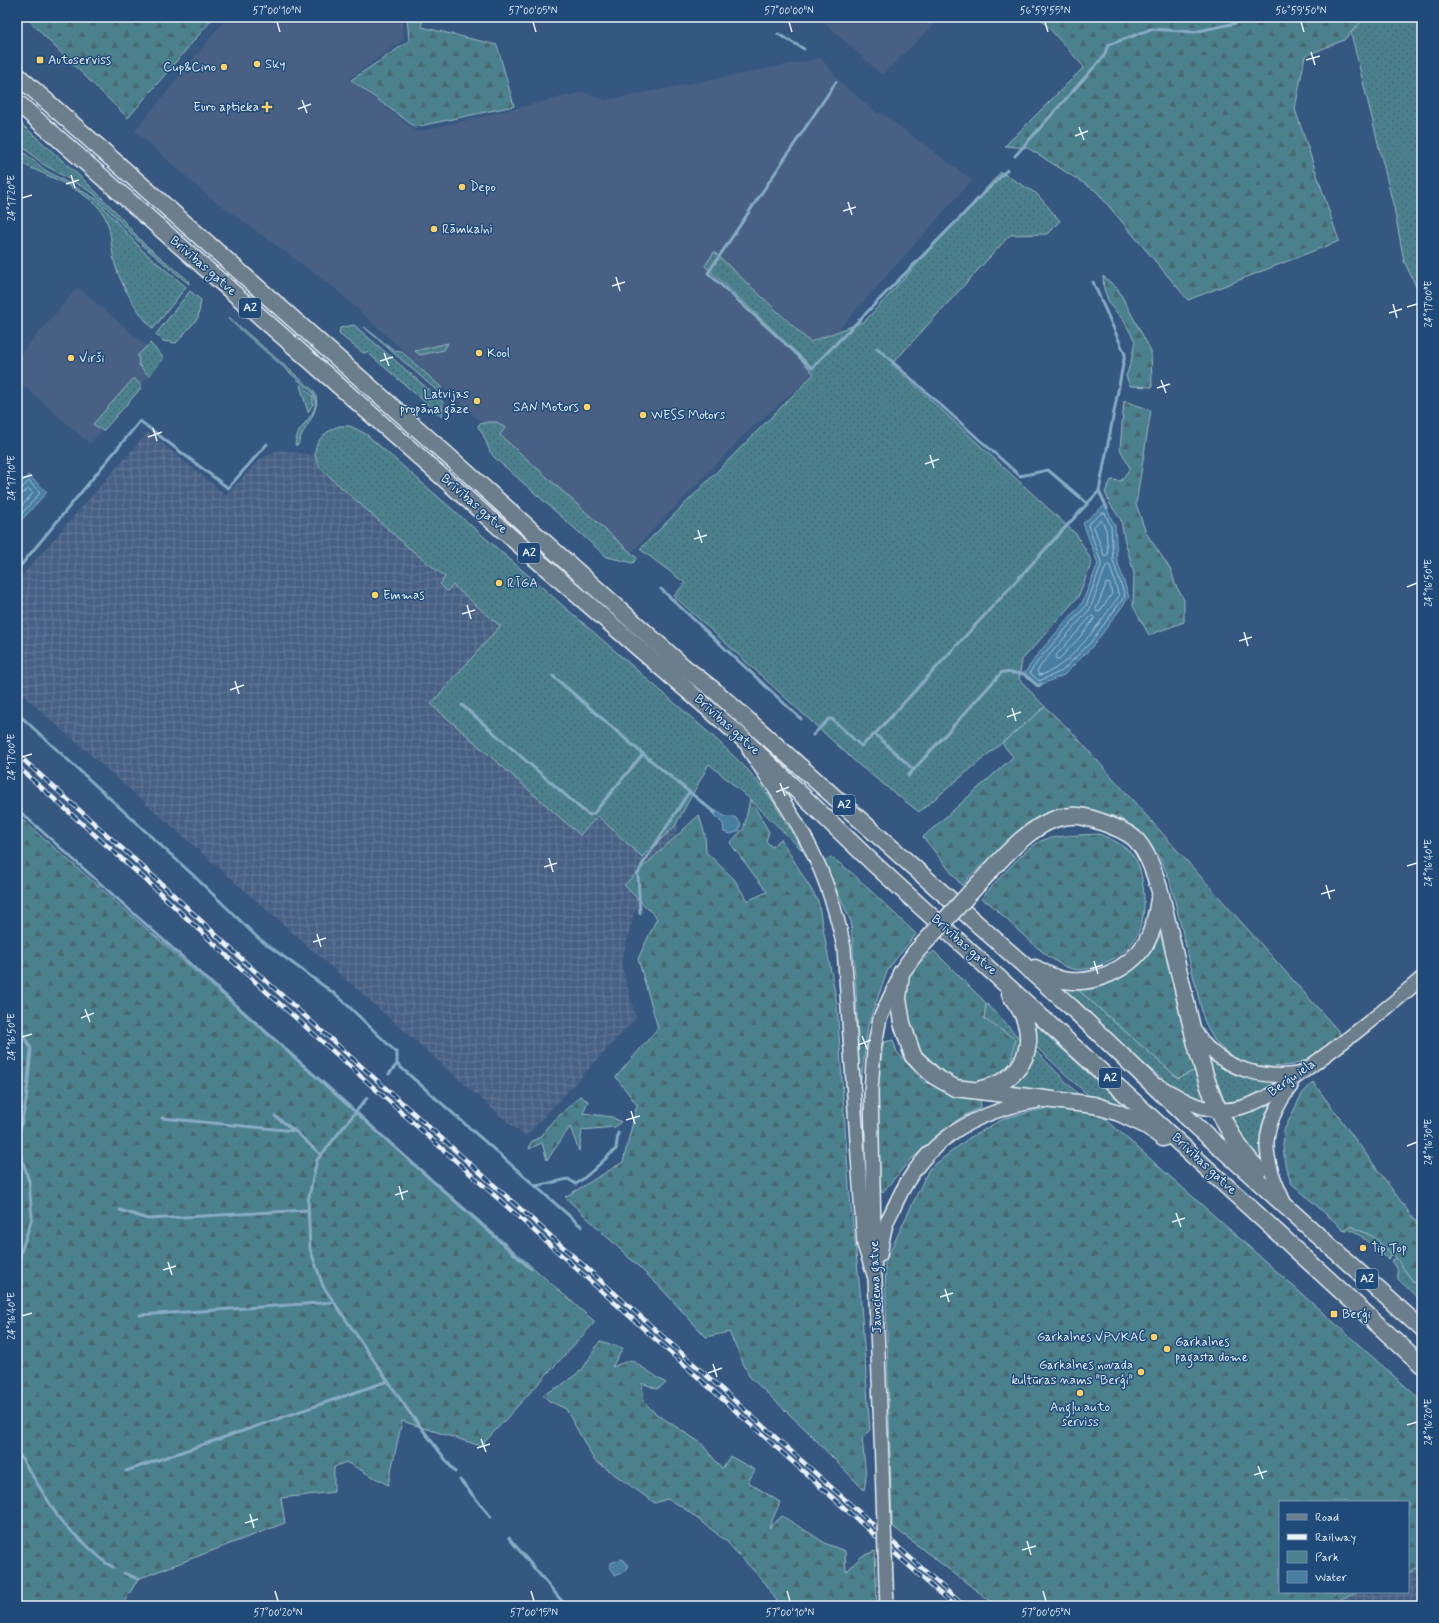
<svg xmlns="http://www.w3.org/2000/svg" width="1439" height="1623" font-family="Mynerve,sans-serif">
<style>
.built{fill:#466084}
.industrial{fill:url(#industrial-grid)}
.green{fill:url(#green-dots);stroke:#9ab8c2}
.forest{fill:url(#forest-firs);stroke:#9ab8c2}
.water{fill:#477ea2;stroke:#87acc4}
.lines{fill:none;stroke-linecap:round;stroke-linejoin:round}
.shore{stroke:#a8c3d6;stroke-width:1}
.stream{stroke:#87acc4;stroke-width:3}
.major-casing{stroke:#e8f1f8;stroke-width:16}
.highway-casing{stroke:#e8f1f8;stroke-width:19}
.major{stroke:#6c7d8b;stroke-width:13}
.highway{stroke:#6c7d8b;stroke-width:16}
.rail-casing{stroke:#e8f1f8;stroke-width:4.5}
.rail{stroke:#1f4a7a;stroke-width:3;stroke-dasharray:9;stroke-linecap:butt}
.major-bridge-casing{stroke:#e8f1f8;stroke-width:16;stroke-linecap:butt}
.highway-bridge-casing{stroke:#e8f1f8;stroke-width:19;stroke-linecap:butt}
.major-bridge{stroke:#6c7d8b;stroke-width:13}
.highway-bridge{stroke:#6c7d8b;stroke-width:16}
.ticks{fill:none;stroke:#e8f1f8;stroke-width:1.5}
.poi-dot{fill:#ffd166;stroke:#1f4a7a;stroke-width:1.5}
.labels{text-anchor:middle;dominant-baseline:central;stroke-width:3;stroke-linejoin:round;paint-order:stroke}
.shield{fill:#1f4a7a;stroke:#acbfd2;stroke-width:1}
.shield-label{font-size:12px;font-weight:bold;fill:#e8f1f8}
.poi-label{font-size:13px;fill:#e8f1f8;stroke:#1f4a7a;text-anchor:start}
.street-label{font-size:13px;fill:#e8f1f8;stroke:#1f4a7a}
.neatline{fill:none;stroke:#e8f1f8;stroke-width:1.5}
.ticks-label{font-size:10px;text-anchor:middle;fill:#e8f1f8}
</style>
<defs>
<pattern id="industrial-grid" width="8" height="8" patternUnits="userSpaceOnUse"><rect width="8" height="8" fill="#466084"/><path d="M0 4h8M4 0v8" fill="none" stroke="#617796"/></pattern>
<pattern id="green-dots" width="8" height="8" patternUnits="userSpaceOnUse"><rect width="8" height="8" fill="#4b808d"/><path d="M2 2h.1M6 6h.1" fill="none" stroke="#49676f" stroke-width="1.8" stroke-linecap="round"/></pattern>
<pattern id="forest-firs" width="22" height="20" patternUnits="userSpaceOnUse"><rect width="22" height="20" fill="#4b808d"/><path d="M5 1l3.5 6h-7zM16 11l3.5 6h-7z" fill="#49676f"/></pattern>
</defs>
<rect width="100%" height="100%" fill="#365780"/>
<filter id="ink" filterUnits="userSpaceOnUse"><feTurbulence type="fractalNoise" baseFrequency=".025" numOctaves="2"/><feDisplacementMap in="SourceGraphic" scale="8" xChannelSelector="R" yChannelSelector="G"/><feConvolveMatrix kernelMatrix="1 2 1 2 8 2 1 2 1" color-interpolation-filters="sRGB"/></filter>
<g filter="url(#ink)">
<g class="built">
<polygon points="227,17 402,17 404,39 349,79 417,132 582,92 606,100 821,58 842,84 878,114 880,112 972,180 834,335 816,372 745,434 628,556 333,287 208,196 135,131"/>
<polygon points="818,17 942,17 882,75"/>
<polygon points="78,287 163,360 90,444 17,380 17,358"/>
</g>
<g class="industrial">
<polygon points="148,432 226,495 260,459 278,450 315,455 320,468 409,548 500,626 431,704 581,835 598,816 600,820 629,788 679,826 635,911 621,963 636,1018 526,1136 512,1126 17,690 17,581"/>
<polygon points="1422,1567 1422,1606 1333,1606 1335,1601 1359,1592 1408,1592 1408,1572"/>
</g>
<g class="green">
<polygon points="1365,17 1418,17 1422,20 1422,299 1404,261 1394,208 1351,33"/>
<polygon points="17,120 83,179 114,210 143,243 188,280 189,284 142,245 93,193 43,164 17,142"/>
<path d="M17 147 45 170 96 199 143 251 186 287 153 329C138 313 119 283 114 260 110 242 112 223 99 208 81 187 41 174 17 161Z"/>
<polygon points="1001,172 1037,194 1060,221 1047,234 1010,235 892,364 1077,535 1092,562 1078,597 1022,660 1019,679 1045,707 919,812 859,765 674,596 685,583 640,549 814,374 774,331 705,266 714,252 810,342 865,321"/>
<polygon points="190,291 201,300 198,318 176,343 163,341 156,334"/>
<path d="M227 318H230L314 391C324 411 302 426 298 445H295C296 442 296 439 297 436 303 421 322 411 313 393Z"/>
<polygon points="354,325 443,402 442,417 367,352 363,353 339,334 340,328"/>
<polygon points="364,327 394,350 401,351 441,387 443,396"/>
<polygon points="150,343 164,358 149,376 139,365 138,355"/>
<polygon points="448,343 444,350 420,355 415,351"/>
<polygon points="134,378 142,387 103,431 93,424"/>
<polygon points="300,385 313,396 313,404 308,412"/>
<path d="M488 422H497L505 428 500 435 637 558 633 563 607 557 494 457C486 448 486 436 478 427L479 424Z"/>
<path d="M339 426H350L366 434 716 739 749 771 771 798 803 851 750 799 709 764 675 826 642 857 598 816 580 835 431 704 500 626 453 585 447 591 440 584 445 577 409 548 320 468C318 464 316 459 315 455 314 440 327 431 339 426Z"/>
<polygon points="1062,988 1076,988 1178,1078 1198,1069 1210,1103 1198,1101 1174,1088 1135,1057"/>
<polygon points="986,1003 1021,1040 1021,1046 1010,1070 984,1019"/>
<polygon points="1037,1026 1122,1104 1117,1108 1091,1098 1033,1044"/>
<polygon points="1033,1048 1083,1099 1000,1089"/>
<path d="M1203 1051C1225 1072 1244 1079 1274 1081V1087L1257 1098 1222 1106Z"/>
<polygon points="1268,1101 1272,1105 1264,1162 1258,1164 1225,1115"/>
<polygon points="1351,1226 1374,1237 1392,1255 1388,1259 1355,1231 1344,1230"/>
<polygon points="1396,1258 1422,1294 1422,1302 1398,1279 1397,1268 1391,1261"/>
</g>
<g class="forest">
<polygon points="26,17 214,17 128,118 49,41"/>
<polygon points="407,17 422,17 422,27 497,45 514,106 415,127 351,80 409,41"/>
<polygon points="1039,17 1365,17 1344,40 1305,56 1295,109 1339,241 1188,300 1096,191 1028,148 1005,146 1084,67"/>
<polygon points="1103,276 1118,289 1151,351 1152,387 1130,386 1126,376 1131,362 1135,341 1124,321 1110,305 1104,289"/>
<polygon points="1124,401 1151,410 1136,504 1146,533 1163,558 1171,570 1175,584 1184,600 1184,622 1149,635 1133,606 1134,573 1124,538 1121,520 1110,504 1105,492 1111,480 1121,481 1130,468 1120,449"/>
<polygon points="1045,707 1071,731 1341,1034 1310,1058 1293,1065 1272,1067 1250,1064 1230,1056 1214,1040 1204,1020 1170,881 1160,858 1147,840 1119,817 1097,813 1046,815 1026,825 1008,840 991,858 972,874 962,886 923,837 1013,757 1002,743"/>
<polygon points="750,799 769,832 766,841 772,847 781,839 818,901 837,1004 849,1187 860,1290 870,1430 862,1438 866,1477 864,1490 806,1430 749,1376 729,1332 706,1337 658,1285 565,1197 623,1162 637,1105 616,1077 658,1028 638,959 657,918 624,885 699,815 705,835 706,852 735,880 747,901 767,892 730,843 744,828"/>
<polygon points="17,815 595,1322 481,1446 402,1421 388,1485 346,1462 334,1467 334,1492 281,1498 285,1523 138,1579 122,1606 17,1606"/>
<path d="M1099 834C1114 840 1127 846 1136 860 1140 867 1142 878 1143 886 1148 924 1137 952 1099 965 1090 969 1079 972 1069 968 1047 961 1008 920 989 903L981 899C997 882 1020 852 1041 841 1054 835 1084 835 1099 834Z"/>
<polygon points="831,857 852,873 916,934 888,969 868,1025 860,1089 856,988 851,922 824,861"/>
<polygon points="1156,936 1163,936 1198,1069 1178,1078 1076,988"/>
<polygon points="934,951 986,1003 984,1019 1015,1039 1010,1070 993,1078 970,1083 945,1075 920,1053 908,1030 905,1007 905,985 910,970"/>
<polygon points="893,1040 897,1052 924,1082 980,1099 981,1107 960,1118 911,1159 882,1193 878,1184 877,1084 884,1042"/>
<polygon points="1313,1082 1422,1230 1422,1294 1396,1258 1374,1237 1351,1226 1344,1230 1291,1183 1285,1165 1283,1146 1284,1130 1302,1094"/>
<polygon points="580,1096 588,1101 583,1113 612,1117 621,1122 615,1127 582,1130 579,1151 570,1127 547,1160 542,1143 529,1149 531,1142 543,1135 546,1128"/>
<polygon points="1051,1107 1101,1115 1422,1401 1422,1567 1408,1572 1408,1502 1280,1502 1280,1592 1359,1592 1335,1601 1333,1606 997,1606 892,1526 885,1262 929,1169 969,1138 1005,1118"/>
<polygon points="600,1341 623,1348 612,1367 631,1360 666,1383 657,1389 642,1383 644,1402 655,1413 701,1443 722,1469 730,1456 755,1470 748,1482 780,1502 769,1528 782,1516 827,1544 845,1551 846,1572 862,1556 875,1551 877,1606 780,1606 766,1584 726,1541 681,1506 667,1499 655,1503 594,1460 566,1409 549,1401 543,1395 560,1386 582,1370"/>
</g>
<g class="water">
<polygon points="28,475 47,492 17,525 17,487"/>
<polygon points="1105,505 1115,526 1117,560 1129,597 1093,646 1064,675 1038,686 1024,674 1038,654 1082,603 1098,564 1083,523"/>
<polygon points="713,809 726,817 735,817 741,824 739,831 731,834 724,832 723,824 711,812"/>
<polygon points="621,1559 624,1560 628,1566 626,1570 616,1576 610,1567 611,1563"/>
</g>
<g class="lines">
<g class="shore">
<polyline points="17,490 21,489 29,481 40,493 17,519"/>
<polyline points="17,495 23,493 29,489 33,493 17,512"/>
<polygon points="1102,513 1105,513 1111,527 1113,561 1125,596 1090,643 1062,671 1039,681 1031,674 1030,672 1041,657 1086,606 1101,566 1101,562 1088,525"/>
<polygon points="1101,520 1106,529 1108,554 1106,556 1104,555 1094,527"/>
<path d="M1108 565 1110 566 1119 596C1102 619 1068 671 1039 675L1037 671 1045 660 1090 609 1106 566Z"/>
<polygon points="1107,583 1110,584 1112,594 1099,612 1097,612 1096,610"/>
<polygon points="1092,616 1094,617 1094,619 1081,636 1059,659 1056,659 1056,656"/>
</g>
<g class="stream">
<polyline points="778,34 804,49"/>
<polyline points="836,82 708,273 812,368 1007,170"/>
<polyline points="1015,156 1104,56 1108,45 1152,29 1194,32 1236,23 1251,17"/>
<polyline points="1093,282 1125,354 1099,491 1107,508"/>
<polyline points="877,348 1020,476 1048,470 1088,504"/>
<polyline points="17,570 140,421 228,488 267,444"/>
<polyline points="661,589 801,719"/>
<polyline points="553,676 643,754 715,813"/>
<polyline points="462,705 586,813 590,815 594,813 643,754"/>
<polyline points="17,713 193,875 258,938 339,997 397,1053 397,1064"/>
<polyline points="875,734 914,770"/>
<polyline points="813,735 829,719 832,719 861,746 875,734 1099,491"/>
<polyline points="908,776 1002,672 1024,674 1038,686 1041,684"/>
<polyline points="17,809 531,1269"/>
<polyline points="640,913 638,874 642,865 689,792"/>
<polyline points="17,1024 31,1049 26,1102 17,1143 29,1181 32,1218 17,1265"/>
<polyline points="389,1074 397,1064 582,1227"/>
<polyline points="367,1098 317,1160 308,1201 310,1249 323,1286 407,1409 455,1472"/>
<polyline points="275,1116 295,1131 321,1155"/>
<polyline points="162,1118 295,1131"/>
<path d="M536 1186 568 1179 576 1184C591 1174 602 1161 616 1149L618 1133"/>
<polyline points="120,1210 148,1219 308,1210"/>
<polyline points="140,1315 334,1302"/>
<polyline points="17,1451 62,1523 106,1563 113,1567"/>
<polyline points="126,1471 388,1381"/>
<polyline points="460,1480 491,1517"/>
<polyline points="509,1538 566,1606"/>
<polyline points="124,1573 138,1579"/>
</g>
<g class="major-casing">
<g id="major">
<path d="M749 750C770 782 793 813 810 847 826 879 837 913 844 948L864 1245 875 1278"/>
<path d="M1194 1030C1198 1035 1202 1042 1207 1047 1231 1071 1266 1079 1298 1074"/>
<path d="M1159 1086C1178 1096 1196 1109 1218 1110 1257 1112 1290 1081 1320 1059 1355 1034 1389 1007 1422 978"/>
<path d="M1285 1204C1262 1156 1258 1130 1291 1086"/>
<path d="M880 1255C882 1245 883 1235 886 1225 888 1218 893 1210 896 1203 924 1141 972 1112 1038 1101"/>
<polyline points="879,1378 875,1278 871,1091 874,1049 880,1018 897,982"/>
<polyline points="886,1582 887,1606"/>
</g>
</g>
<g class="highway-casing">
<g id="highway">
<polyline points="17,75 446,454 684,667 715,691 1071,1007 1193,1123 1422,1329"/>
<polyline points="17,102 483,513 739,735 873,863 1422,1365"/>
<path d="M980 882C1001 860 1026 829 1055 819 1061 817 1073 815 1079 816 1093 818 1128 830 1137 841 1149 855 1155 875 1160 891 1168 924 1175 957 1183 989 1197 1052 1212 1123 1259 1170"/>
<polyline points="916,952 901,973 898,999 902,1023 913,1056 934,1076 955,1088 1094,1105 1119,1113 1147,1126 1163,1138"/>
<path d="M1035 968C1044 973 1053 978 1063 980 1093 986 1130 969 1146 943 1154 929 1157 914 1159 899"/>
<path d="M981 1089C1018 1082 1038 1051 1023 1015 1020 1008 1014 1001 1010 994"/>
</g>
</g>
<use href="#major" class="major"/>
<use href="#highway" class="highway"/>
<g class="rail-casing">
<g id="rail">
<polyline points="17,754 165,887 247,964 964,1606"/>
<polyline points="17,766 148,882 241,969 954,1606"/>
</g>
</g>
<use href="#rail" class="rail"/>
<g class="major-bridge-casing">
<polyline id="major-bridge" points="879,1378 886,1582"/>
</g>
<g class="highway-bridge-casing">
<polyline id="highway-bridge" points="916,952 980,882"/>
</g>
<use href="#major-bridge" class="major-bridge"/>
<use href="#highway-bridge" class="highway-bridge"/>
</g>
</g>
<path class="ticks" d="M277 22 280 32M533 22 536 32M789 22 792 32M1045 22 1048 32M1301 22 1304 32M1311 52 1315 65M1306 60 1320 56M302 100 307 113M298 109 311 104M1079 127 1084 140M1075 136 1088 131M71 175 75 188M66 184 79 180M22 198 32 195M848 202 852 215M843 211 856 207M616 277 620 291M612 286 625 282M1393 304 1397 318M1407 307 1417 304M1389 313 1402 309M384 353 389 366M380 361 393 357M1161 380 1166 393M1157 388 1170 384M153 428 157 441M148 437 162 432M930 455 934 468M925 464 939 459M22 478 32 475M698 530 702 543M694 539 707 535M1407 587 1417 583M467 605 471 619M462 614 475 610M1244 632 1248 646M1239 641 1252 637M235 681 239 694M230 690 244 685M1012 708 1016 721M1007 717 1021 712M22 757 32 754M780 783 785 796M776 792 789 787M549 858 553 872M1407 866 1417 863M544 867 557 863M1326 885 1330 899M1321 894 1335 890M317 934 321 947M313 942 326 938M1094 961 1098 974M1090 969 1103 965M85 1009 90 1022M81 1018 94 1013M862 1036 867 1049M22 1037 32 1034M858 1045 871 1040M631 1111 635 1124M626 1120 640 1116M1407 1146 1417 1142M399 1186 403 1200M395 1195 408 1191M1176 1213 1181 1227M1172 1222 1185 1218M168 1262 172 1275M163 1270 176 1266M945 1289 949 1302M940 1297 953 1293M22 1316 32 1313M713 1364 717 1377M708 1373 722 1368M1407 1425 1417 1422M481 1439 486 1452M477 1448 490 1444M1258 1466 1263 1479M1254 1475 1267 1471M250 1514 254 1528M245 1523 258 1519M1027 1541 1031 1555M1022 1550 1036 1546M275 1591 278 1601M531 1591 534 1601M787 1591 790 1601M1043 1591 1046 1601"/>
<g class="poi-dot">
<rect x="36" y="56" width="8" height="8" rx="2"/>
<circle cx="257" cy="64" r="4"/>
<circle cx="224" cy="67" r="4"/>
<path d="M265 101h4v4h4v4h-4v4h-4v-4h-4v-4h4z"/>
<circle cx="462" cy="187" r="4"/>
<circle cx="434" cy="229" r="4"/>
<circle cx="479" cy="353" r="4"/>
<circle cx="71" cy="358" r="4"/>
<circle cx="477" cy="401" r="4"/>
<circle cx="587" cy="407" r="4"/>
<circle cx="643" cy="415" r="4"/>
<circle cx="499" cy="583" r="4"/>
<circle cx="375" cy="595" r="4"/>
<circle cx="1363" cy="1248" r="4"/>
<rect x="1330" y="1310" width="8" height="8" rx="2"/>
<circle cx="1154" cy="1337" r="4"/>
<circle cx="1167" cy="1349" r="4"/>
<circle cx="1141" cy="1372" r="4"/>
<circle cx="1080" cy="1393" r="4"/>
</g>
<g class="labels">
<g class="shield">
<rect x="239" y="298" width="22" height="20" rx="3"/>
<rect x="518" y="543" width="22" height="20" rx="3"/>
<rect x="833" y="795" width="22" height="20" rx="3"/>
<rect x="1099" y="1068" width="22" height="20" rx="3"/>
<rect x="1356" y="1269" width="22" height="20" rx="3"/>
</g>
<g class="shield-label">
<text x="250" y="308">A2</text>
<text x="529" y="553">A2</text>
<text x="844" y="805">A2</text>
<text x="1110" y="1078">A2</text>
<text x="1367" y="1279">A2</text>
</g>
<g class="poi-label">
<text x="48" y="60">Autoserviss</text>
<text x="265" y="64">Sky</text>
<text x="216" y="67" text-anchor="end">Cup&amp;Cino</text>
<text x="259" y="107" text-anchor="end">Euro aptieka</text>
<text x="470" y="187">Depo</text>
<text x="442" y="229">Rāmkalni</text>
<text x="487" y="353">Kool</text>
<text x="79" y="358">Virši</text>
<text x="469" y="394" text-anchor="end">Latvijas<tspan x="469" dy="15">propāna gāze</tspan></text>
<text x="579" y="407" text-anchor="end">SAN Motors</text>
<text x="651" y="415">WESS Motors</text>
<text x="507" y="583">RĪGA</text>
<text x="383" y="595">Emmas</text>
<text x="1371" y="1248">Tip Top</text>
<text x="1342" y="1314">Berģi</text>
<text x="1146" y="1337" text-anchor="end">Garkalnes VPVKAC</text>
<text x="1175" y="1342">Garkalnes<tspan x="1175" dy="15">pagasta dome</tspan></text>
<text x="1133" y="1365" text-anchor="end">Garkalnes novada<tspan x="1133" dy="15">kultūras nams "Berģi"</tspan></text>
<text x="1080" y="1407" text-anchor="middle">Angļu auto<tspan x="1080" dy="15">serviss</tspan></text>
</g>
<g class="street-label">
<text transform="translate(203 266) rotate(41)">Brīvības gatve</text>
<text transform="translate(474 504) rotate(41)">Brīvības gatve</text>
<text transform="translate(727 725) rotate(42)">Brīvības gatve</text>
<text transform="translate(964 945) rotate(42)">Brīvības gatve</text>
<text transform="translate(1292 1078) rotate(-35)">Berģu iela</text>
<text transform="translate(1204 1164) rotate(43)">Brīvības gatve</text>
<text transform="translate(876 1287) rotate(-92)">Jaunciema gatve</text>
</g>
</g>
<rect width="1439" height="1623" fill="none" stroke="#1f4a7a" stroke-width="44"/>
<rect x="1279" y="1501" width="130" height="92" fill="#1f4a7a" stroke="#6f8dac"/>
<rect x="1287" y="1514" width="20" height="6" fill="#6c7d8b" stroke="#6f8dac"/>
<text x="1315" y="1521" font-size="12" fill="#e8f1f8">Road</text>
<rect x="1287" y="1534" width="20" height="6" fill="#e8f1f8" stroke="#6f8dac"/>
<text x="1315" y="1541" font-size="12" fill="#e8f1f8">Railway</text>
<rect x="1287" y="1551" width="20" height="12" fill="#4b808d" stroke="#6f8dac"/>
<text x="1315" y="1561" font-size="12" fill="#e8f1f8">Park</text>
<rect x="1287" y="1571" width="20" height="12" fill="#477ea2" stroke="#6f8dac"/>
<text x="1315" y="1581" font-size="12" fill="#e8f1f8">Water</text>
<rect x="22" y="22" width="1395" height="1579" class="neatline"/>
<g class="ticks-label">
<text x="277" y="14">57°00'10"N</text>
<text x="533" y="14">57°00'05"N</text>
<text x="789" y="14">57°00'00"N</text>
<text x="1045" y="14">56°59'55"N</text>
<text x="1301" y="14">56°59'50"N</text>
<text transform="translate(11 198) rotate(-90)" y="4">24°17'20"E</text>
<text transform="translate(1428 304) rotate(-90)" y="4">24°17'00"E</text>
<text transform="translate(11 478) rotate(-90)" y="4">24°17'10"E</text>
<text transform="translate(1428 583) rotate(-90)" y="4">24°16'50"E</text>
<text transform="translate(11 757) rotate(-90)" y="4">24°17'00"E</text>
<text transform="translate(1428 863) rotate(-90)" y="4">24°16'40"E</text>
<text transform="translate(11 1037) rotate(-90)" y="4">24°16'50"E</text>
<text transform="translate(1428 1142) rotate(-90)" y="4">24°16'30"E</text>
<text transform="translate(11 1316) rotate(-90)" y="4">24°16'40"E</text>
<text transform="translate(1428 1422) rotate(-90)" y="4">24°16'20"E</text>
<text x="278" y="1616">57°00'20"N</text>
<text x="534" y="1616">57°00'15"N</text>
<text x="790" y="1616">57°00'10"N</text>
<text x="1046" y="1616">57°00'05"N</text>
</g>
</svg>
